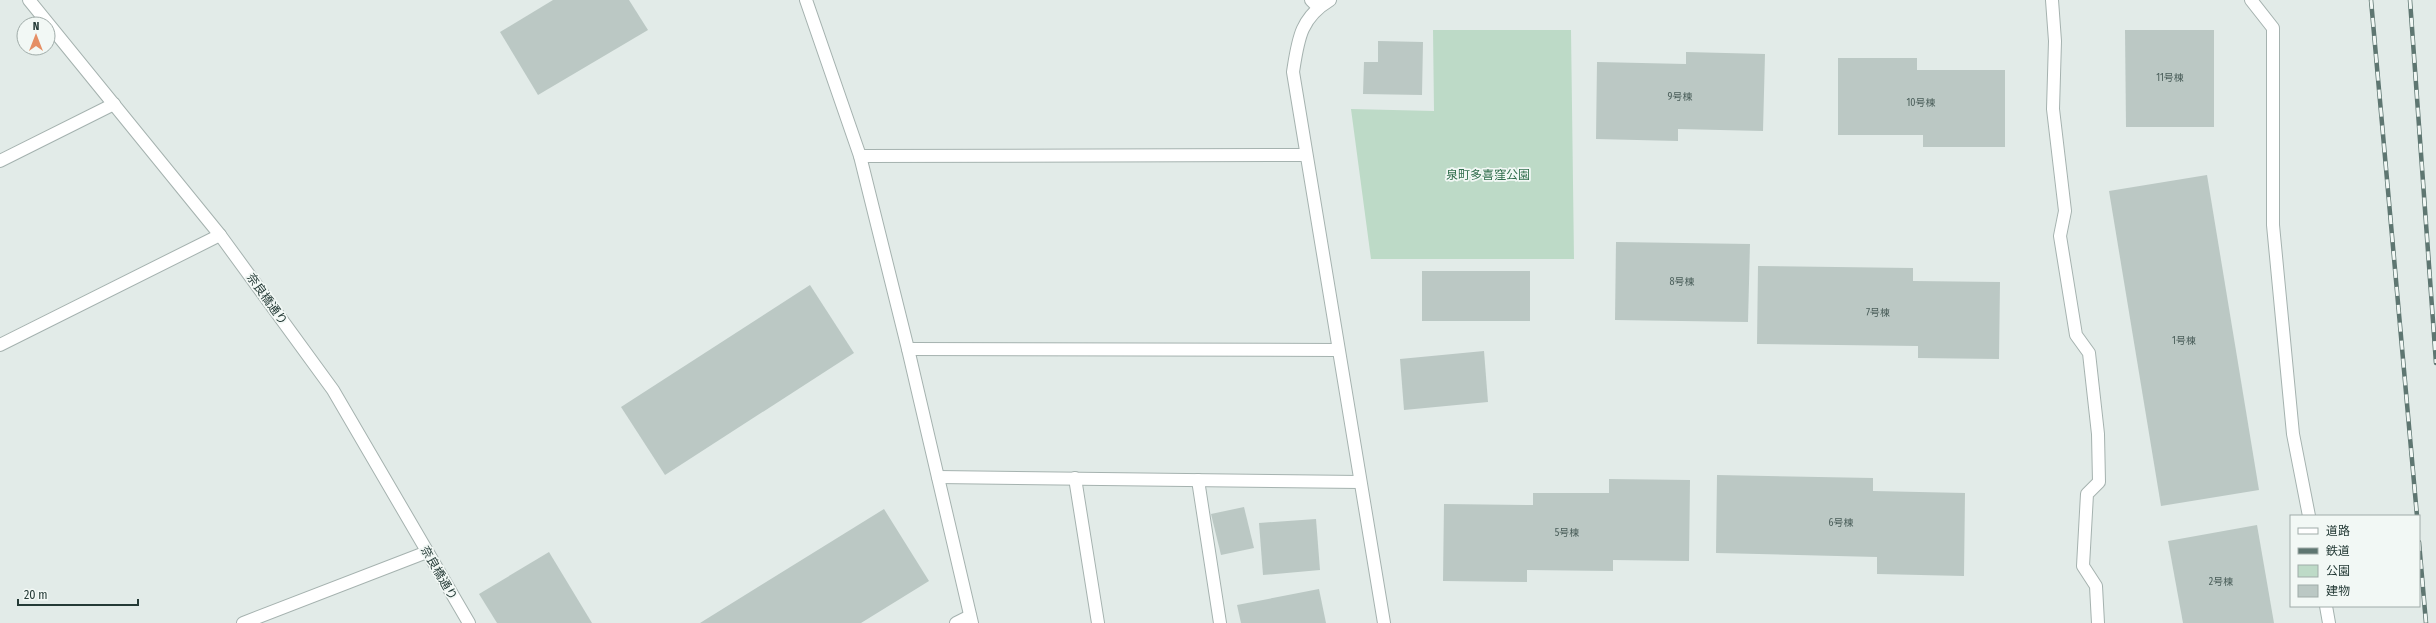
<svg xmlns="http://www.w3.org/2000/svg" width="2436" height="623" font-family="'Fira Sans Condensed','Noto Sans JP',sans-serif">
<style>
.green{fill:#bddac7}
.building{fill:#bbc8c4}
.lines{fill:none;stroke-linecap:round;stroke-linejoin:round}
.service-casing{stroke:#a5b2af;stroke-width:14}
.minor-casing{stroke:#a5b2af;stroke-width:14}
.tertiary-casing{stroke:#a5b2af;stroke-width:14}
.service{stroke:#fff;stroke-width:12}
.minor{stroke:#fff;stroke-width:12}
.tertiary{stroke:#fff;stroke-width:12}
.rail-casing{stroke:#5e7671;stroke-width:4.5}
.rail{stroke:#f2f8f5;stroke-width:3;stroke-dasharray:9;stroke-linecap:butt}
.labels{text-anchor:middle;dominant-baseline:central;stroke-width:3.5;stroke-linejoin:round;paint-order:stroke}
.number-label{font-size:10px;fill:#4a5e5a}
.park-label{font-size:12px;fill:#316e4d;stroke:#f2f8f5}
.street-label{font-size:12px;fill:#243a36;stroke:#f2f8f5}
</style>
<rect width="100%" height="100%" fill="#e2ebe8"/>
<polygon class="green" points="1433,30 1571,30 1574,259 1371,259 1351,109 1434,111"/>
<g class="building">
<polygon points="553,0 629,0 648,30 538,95 500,32"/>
<polygon points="2125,30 2214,30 2214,127 2126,127"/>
<polygon points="1378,41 1423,42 1422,95 1363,94 1364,62 1378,62"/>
<polygon points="1686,52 1765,54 1763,131 1678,129 1678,141 1596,139 1597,62 1686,64"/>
<polygon points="1838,58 1917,58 1917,70 2005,70 2005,147 1923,147 1923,135 1838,135"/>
<polygon points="2207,175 2259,490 2161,506 2109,191"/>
<polygon points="1616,242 1750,244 1748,322 1615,320"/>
<polygon points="1758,266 1913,268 1913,281 2000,282 1999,359 1918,358 1918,346 1757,344"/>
<rect x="1422" y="271" width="108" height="50"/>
<polygon points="810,285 854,353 665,475 621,407"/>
<polygon points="1484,351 1488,402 1404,410 1400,359"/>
<polygon points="1717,475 1873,478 1873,491 1965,493 1964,576 1877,574 1877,557 1716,553"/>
<polygon points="1609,479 1690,480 1689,561 1613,560 1613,571 1527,570 1527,582 1443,581 1444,504 1533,505 1533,493 1609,493"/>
<polygon points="1244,507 1254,548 1221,555 1211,514"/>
<polygon points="884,509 929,581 861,623 700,623"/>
<polygon points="1316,519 1320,570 1263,575 1259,523"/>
<polygon points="2257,525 2274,623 2183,623 2168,541"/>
<polygon points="549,552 592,623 497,623 479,594"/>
<polygon points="1319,589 1326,623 1241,623 1237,605"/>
</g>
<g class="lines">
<g class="service-casing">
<g id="service">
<polyline points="2251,0 2273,28 2273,225 2293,434 2309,516"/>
<polyline points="0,161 114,104"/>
<polyline points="0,345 220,235"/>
<polyline points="908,349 1338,350"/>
<polyline points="1075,478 1098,623"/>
<polyline points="1198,480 1220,623"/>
<polyline points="2326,606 2329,623"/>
</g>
</g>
<g class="minor-casing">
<g id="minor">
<polyline points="806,0 860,156 908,349 972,623"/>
<polyline points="1311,0 1318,7"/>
<polyline points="2052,0 2055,41 2053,109 2065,211 2060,236 2076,335 2089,353 2098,434 2099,482 2087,494 2083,566 2096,586 2098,623"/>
<polyline points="860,156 1306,155"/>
<polyline points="938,477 1360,482"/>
<polyline points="243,623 427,552"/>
<polyline points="956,623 970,616"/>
</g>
</g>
<g class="tertiary-casing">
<g id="tertiary">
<polyline points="29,0 220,235 333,390 469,623"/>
<path d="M1330 0C1300 18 1298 40 1293 72L1384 623"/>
</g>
</g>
<use href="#service" class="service"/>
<use href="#minor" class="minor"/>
<use href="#tertiary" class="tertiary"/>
<g class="rail-casing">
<g id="rail">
<polyline points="2371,0 2417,516"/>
<polyline points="2410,0 2436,363"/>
<polyline points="2419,542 2426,623"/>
</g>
</g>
<use href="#rail" class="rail"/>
</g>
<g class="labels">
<g class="number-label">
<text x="2170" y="78">11号棟</text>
<text x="1680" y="97">9号棟</text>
<text x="1921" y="103">10号棟</text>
<text x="1682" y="282">8号棟</text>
<text x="1878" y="313">7号棟</text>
<text x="2184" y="341">1号棟</text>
<text x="1841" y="523">6号棟</text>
<text x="1567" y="533">5号棟</text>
<text x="2221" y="582">2号棟</text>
</g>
<g class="park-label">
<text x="1488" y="175">泉町多喜窪公園</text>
</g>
<g class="street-label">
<text transform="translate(267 299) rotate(54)">奈良橋通り</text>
<text transform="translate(439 573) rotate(60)">奈良橋通り</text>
</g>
</g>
<rect x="2290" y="515" width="130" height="92" fill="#f2f8f5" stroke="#a0aca9"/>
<rect x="2298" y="528" width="20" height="6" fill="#ffffff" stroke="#a0aca9"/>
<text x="2326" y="535" font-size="12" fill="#243a36">道路</text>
<rect x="2298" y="548" width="20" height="6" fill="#5e7671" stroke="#a0aca9"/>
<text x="2326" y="555" font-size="12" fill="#243a36">鉄道</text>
<rect x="2298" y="565" width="20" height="12" fill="#bddac7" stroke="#a0aca9"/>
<text x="2326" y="575" font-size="12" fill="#243a36">公園</text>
<rect x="2298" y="585" width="20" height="12" fill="#bbc8c4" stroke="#a0aca9"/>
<text x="2326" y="595" font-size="12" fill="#243a36">建物</text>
<g transform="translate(36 36)"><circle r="19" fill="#f2f8f5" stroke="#a0aca9"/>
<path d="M0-3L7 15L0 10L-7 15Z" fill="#e58f65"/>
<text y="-6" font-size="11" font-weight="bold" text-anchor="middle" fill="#243a36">N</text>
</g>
<path d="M18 599v6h120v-6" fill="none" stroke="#243a36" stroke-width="2"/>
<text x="24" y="599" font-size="12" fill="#243a36" stroke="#f2f8f5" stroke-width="3" paint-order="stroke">20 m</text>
</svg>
